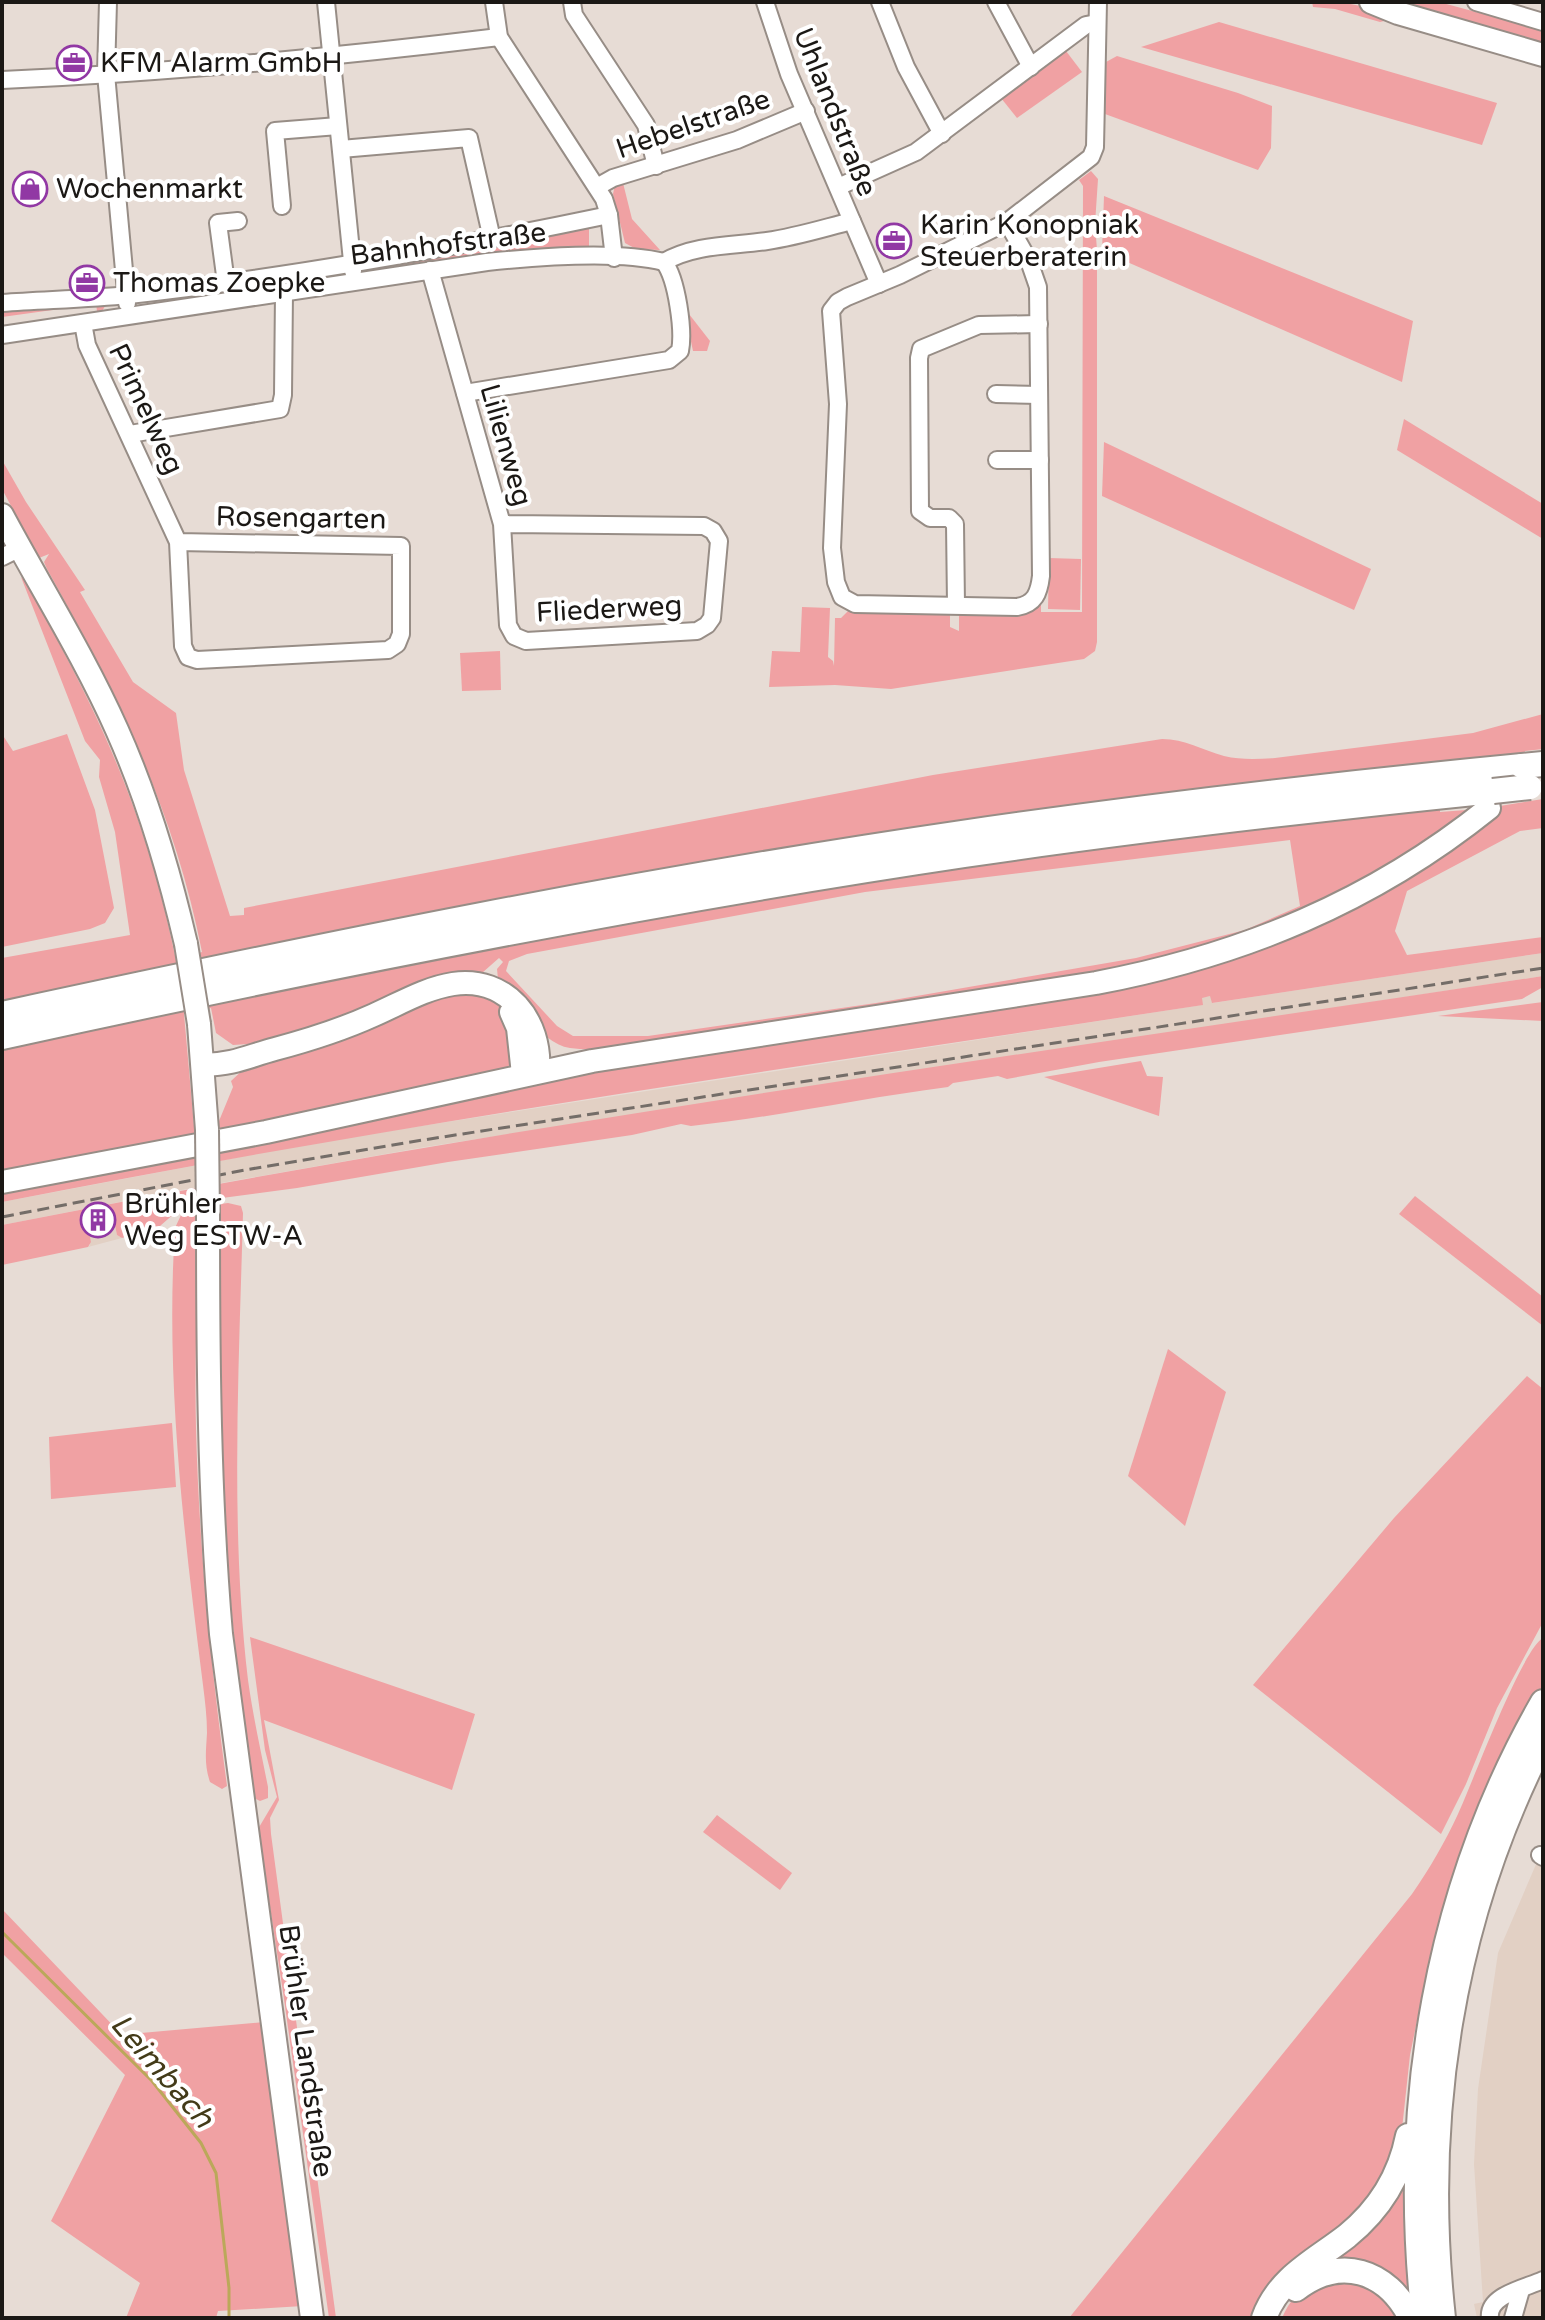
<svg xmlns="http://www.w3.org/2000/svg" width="1545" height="2320" font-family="'Varela Round',sans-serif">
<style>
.built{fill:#e2d0c4}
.green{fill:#f0a1a3;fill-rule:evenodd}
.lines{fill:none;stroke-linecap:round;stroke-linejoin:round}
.stream{stroke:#bba85a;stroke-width:3}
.minor-casing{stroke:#978d86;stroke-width:20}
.major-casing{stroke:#978d86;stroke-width:26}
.highway-casing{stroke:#978d86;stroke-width:28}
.minor{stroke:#fff;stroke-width:16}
.major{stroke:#fff;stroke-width:22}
.highway{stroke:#fff;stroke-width:24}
.rail{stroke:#746d68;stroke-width:3;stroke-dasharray:12 6;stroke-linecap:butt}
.major-bridge-casing{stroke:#978d86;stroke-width:26;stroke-linecap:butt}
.highway-bridge-casing{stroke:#978d86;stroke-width:28;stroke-linecap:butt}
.major-bridge{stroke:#fff;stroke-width:22}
.highway-bridge{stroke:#fff;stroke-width:24}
.labels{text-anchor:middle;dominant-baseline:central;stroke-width:8;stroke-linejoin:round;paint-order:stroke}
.poi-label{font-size:28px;fill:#1b1815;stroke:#fff;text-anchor:start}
.street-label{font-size:28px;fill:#1b1815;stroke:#fff}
.water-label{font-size:30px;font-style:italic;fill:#433b19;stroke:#fff}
</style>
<rect width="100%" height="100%" fill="#e7dcd5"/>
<g class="built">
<polygon points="1543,953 1543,976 425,1147 176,1191 2,1225 2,1202 324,1141 1202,1005 1202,997 1211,996 1213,1003"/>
<polygon points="106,1210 112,1210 117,1235 122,1238 88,1247 90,1245 86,1216"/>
<polygon points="1540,1855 1543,1858 1543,2318 1477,2318 1474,2304 1483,2302 1474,2164 1478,2089 1498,1953"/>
</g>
<g class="green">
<path d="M1312 2C1336 2 1369 2 1388 20L1380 22 1335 9 1313 7Z"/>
<polygon points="1408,2 1439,2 1543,30 1543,49 1407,5"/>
<polygon points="1219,22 1497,103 1482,145 1141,47"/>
<polygon points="1066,51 1082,72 1017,118 1001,98"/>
<polygon points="1117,56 1238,93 1272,106 1271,148 1258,170 1105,114 1106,62"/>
<polygon points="1091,171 1098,179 1095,224 1097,250 1097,642 1095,651 1084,659 891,689 835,685 769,687 772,651 800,652 802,607 830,608 828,657 833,661 834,666 835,618 841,618 848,611 950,612 950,627 959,631 959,612 1041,601 1041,612 1082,612 1083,186 1079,180"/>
<polygon points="623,183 632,219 660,250 636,249 625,243 613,194 615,185"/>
<polygon points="1104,196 1413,321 1402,382 1102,251"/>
<polygon points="589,223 589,251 370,272 369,265"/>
<polygon points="109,300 102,311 97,311 96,304 2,317 2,306"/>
<polygon points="689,314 710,341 707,351 693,351 686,318"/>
<polygon points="1404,419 1543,504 1543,539 1397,450"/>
<polygon points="1104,442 1371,569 1354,610 1102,496"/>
<path d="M2 460 26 502 85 590 80 592 133 682 176 713 184 770 230 916 244 915V908L933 775 1162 739C1185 739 1202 750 1224 756 1241 760 1258 759 1275 758L1473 733 1543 714V749L1525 751 1524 754 2 1003V958L130 935 115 832 99 777 100 760 85 741 21 577C35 589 45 617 54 634 114 744 151 838 176 960L202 952C174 809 117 695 47 569L44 562 49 554 39 558 2 489Z"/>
<polygon points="1049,558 1081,559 1080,610 1048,609"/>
<polygon points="500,651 501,690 462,691 460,653"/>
<polygon points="2,734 13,751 67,734 95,810 114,908 105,923 90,929 2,947"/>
<path d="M1543 799V828L1520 831 1407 891 1395 931 1407 955 1543 937V953L1212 1003 1210 996 1202 998 1203 1005C802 1066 400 1123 2 1202V1188L562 1075 1167 975 1448 847 1500 806Z"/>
<path d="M1440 809V812L1479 809 1312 913 1157 965 633 1047C612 1048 590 1051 570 1048 541 1044 515 1001 498 979L497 969 503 962 499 958 482 973 276 1042 233 1045 216 1033 211 1008 184 1014 195 1137 2 1176V1049C327 978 653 913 982 864 1135 841 1287 826 1440 809ZM1290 840 1300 906 1245 930 1136 958 876 1003 648 1036H573L557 1026 506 971 509 961 527 954 865 892Z"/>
<path d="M1543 976V987L1522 999 1099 1062 1007 1079 998 1076 953 1083 948 1087C862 1098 777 1117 691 1126L681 1124 632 1135 448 1162 297 1188 192 1202 183 1206 160 1226 122 1238 117 1235 112 1211 86 1216 91 1242 88 1247 2 1265V1225C512 1124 1029 1054 1543 976Z"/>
<path d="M447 992C459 993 474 992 485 996 512 1006 510 1040 511 1063L506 1069 219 1133V1121L233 1087 231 1081 246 1067Z"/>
<polygon points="1543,1002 1543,1021 1438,1016"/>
<polygon points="1141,1061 1147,1076 1163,1077 1159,1116 1044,1077"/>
<polygon points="1415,1196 1543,1297 1543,1326 1399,1214"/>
<path d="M228 1203 241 1206 243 1213C239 1366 230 1528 248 1680 253 1716 261 1752 268 1787V1798L260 1801 254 1798C243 1716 232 1633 227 1551 220 1435 221 1320 220 1204Z"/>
<path d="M196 1208C199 1281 194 1355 196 1428 199 1548 211 1667 227 1786L222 1789 210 1782C204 1765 206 1751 207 1733 207 1717 205 1701 203 1685 184 1535 165 1380 175 1228L181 1215Z"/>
<polygon points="1168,1349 1226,1392 1185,1526 1128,1476"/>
<polygon points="1527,1376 1543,1389 1543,1622 1497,1708 1466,1784 1441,1834 1253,1685 1394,1518"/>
<polygon points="172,1423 176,1487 51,1499 49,1437"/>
<polygon points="250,1637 475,1714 452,1790 264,1720 279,1800 270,1818 271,1834 336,2318 329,2318 283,1992 258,1829 277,1797 265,1750"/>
<path d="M1543 1638V1691L1434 1938 1410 2055 1401 2138 1378 2195 1256 2318H1069L1412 1894C1430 1868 1445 1842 1458 1814 1472 1784 1522 1649 1543 1638Z"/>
<polygon points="717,1815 792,1873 780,1890 703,1832"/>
<polygon points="2,1909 122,2035 144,2051 141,2033 264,2022 303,2306 218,2311 216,2318 126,2318 140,2283 51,2221 125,2075 2,1953"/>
<polygon points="1405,2170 1412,2307 1371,2271 1276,2301"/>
<path d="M1363 2278 1407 2318H1282C1299 2278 1326 2282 1363 2278Z"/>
</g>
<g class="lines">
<polyline class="stream" points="2,1932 152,2081 201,2143 216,2173 229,2288 229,2318"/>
<g class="minor-casing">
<g id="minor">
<polyline points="108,2 106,74 127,303"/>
<polyline points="326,2 353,271"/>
<polyline points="494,2 499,37 604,199 609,215 614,258"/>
<polyline points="572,2 574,15 646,125 656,166"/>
<polyline points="765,2 789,74 879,284"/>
<polyline points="880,2 906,67 942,134"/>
<polyline points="996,2 1031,67"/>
<polyline points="1476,2 1543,22"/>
<path d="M2 80C168 73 334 57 499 37"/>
<polyline points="341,149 469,138 492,239"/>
<polyline points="597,187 613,178 737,140 806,111"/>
<polyline points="838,187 916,152 1086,25 1097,23"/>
<polyline points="282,206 275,131 338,126"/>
<path d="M1007 222 1029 261 1038 287 1041 576C1039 593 1035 604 1017 607L855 604 842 597 836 582 832 548 838 404 831 311 838 302 847 297 900 275 1007 222 1091 157 1095 147 1098 2"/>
<path d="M664 262C695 244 733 246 767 241 796 237 824 228 852 221"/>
<polyline points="430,270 502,524 508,625 514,636 526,641 697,631 707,625 712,618 719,541 713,531 704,526 502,524"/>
<polyline points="226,283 218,223 238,221"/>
<path d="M2 303C44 300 87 299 129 295 290 277 451 248 609 215"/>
<polyline points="83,323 87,345 178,542 183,646 188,657 197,660 388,650 397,644 401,634 401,546 178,542"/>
<path d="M2 335 487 262C536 257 616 250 664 262"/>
<path d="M465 393 669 360 680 351C684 331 677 279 664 262"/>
<polyline points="996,394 1039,395"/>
<polyline points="130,434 280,409 283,395 284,292"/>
<polyline points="997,460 1040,460"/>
<polyline points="2,557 20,548"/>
<polyline points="956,605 955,524 949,518 930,518 920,511 919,358 921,349 979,325 1039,324"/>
<polyline points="1540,1855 1543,1857"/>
<path d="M1490 2318C1487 2295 1526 2288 1543 2280"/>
<polyline points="1513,2318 1521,2290"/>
</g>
</g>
<g class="major-casing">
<g id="major">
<polyline points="1371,2 1398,13 1543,55"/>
<path d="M2 515C40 586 84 656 117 730 148 799 169 871 186 944"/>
<polyline points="511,1012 518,1028 523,1074"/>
<polyline points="199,1024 207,1130"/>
<path d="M204 1065C235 1064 246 1057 275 1049 309 1040 341 1030 374 1015 399 1004 426 988 453 984 507 976 542 1021 538 1071"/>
<path d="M2 1182 266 1132 592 1061 1096 983C1243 955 1372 902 1489 808"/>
<path d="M208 1217C208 1356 209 1495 221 1634L312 2318"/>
</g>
</g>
<g class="highway-casing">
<g id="highway">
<path d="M2 1014C320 945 639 880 961 833 1147 806 1335 784 1522 766"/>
<path d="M2 1037C321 967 642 903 965 855 1140 829 1317 809 1493 791"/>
<path d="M1296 2289C1340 2255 1387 2270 1411 2318"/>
<path d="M1264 2318C1279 2277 1315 2261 1347 2236 1380 2209 1400 2177 1408 2136"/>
<path d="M1424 2318C1400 2107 1436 1888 1543 1702"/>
<path d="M1443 2318C1421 2119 1451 1920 1543 1741"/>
</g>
</g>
<use href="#minor" class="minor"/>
<use href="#major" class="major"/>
<use href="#highway" class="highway"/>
<polyline class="rail" points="2,1217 245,1170 423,1140 1543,968"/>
<g class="major-bridge-casing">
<g id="major-bridge">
<polyline points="186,944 199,1024"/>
<polyline points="207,1130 208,1217"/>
</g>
</g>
<g class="highway-bridge-casing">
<g id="highway-bridge">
<polyline points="1522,766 1543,764"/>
<polyline points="1493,791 1530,787"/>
</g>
</g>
<use href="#major-bridge" class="major-bridge"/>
<use href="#highway-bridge" class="highway-bridge"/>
</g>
<defs>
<g id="office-ring" transform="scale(1.8)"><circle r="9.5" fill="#fff" stroke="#9138a4" stroke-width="1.5"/><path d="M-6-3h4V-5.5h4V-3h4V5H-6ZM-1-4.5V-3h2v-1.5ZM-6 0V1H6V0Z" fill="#9138a4"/></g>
<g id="shop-ring" transform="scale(1.8)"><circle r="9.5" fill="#fff" stroke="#9138a4" stroke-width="1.5"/><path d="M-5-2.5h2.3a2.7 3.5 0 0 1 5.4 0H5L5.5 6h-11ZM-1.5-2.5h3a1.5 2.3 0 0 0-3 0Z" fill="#9138a4"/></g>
<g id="building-ring" transform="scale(1.8)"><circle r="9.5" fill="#fff" stroke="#9138a4" stroke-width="1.5"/><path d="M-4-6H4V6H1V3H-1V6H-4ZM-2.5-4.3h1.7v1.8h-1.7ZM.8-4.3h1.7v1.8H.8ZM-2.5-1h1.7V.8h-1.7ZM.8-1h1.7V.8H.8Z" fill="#9138a4"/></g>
</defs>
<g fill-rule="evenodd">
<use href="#office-ring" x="74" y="63"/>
<use href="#shop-ring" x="30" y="189"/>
<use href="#office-ring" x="894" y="241"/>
<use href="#office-ring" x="87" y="283"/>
<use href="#building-ring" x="98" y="1220"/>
</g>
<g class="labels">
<g class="poi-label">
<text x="100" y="63">KFM Alarm GmbH</text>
<text x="56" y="189">Wochenmarkt</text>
<text x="920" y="225">Karin Konopniak<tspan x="920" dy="32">Steuerberaterin</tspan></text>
<text x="113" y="283">Thomas Zoepke</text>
<text x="124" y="1204">Brühler<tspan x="124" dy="32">Weg ESTW-A</tspan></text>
</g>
<g class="street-label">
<text transform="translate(835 112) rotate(68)">Uhlandstraße</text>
<text transform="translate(693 124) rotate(-19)">Hebelstraße</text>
<text transform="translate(448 244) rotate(-7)">Bahnhofstraße</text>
<text transform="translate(146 409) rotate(65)">Primelweg</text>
<text transform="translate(506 445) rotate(74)">Lilienweg</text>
<text transform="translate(301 518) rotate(1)">Rosengarten</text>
<text transform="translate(609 609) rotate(-3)">Fliederweg</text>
<text transform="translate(306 2051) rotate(82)">Brühler Landstraße</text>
</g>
<g class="water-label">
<text transform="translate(162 2071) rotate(49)">Leimbach</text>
</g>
</g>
<rect width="1545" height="2320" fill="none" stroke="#1b1815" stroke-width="8"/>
</svg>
